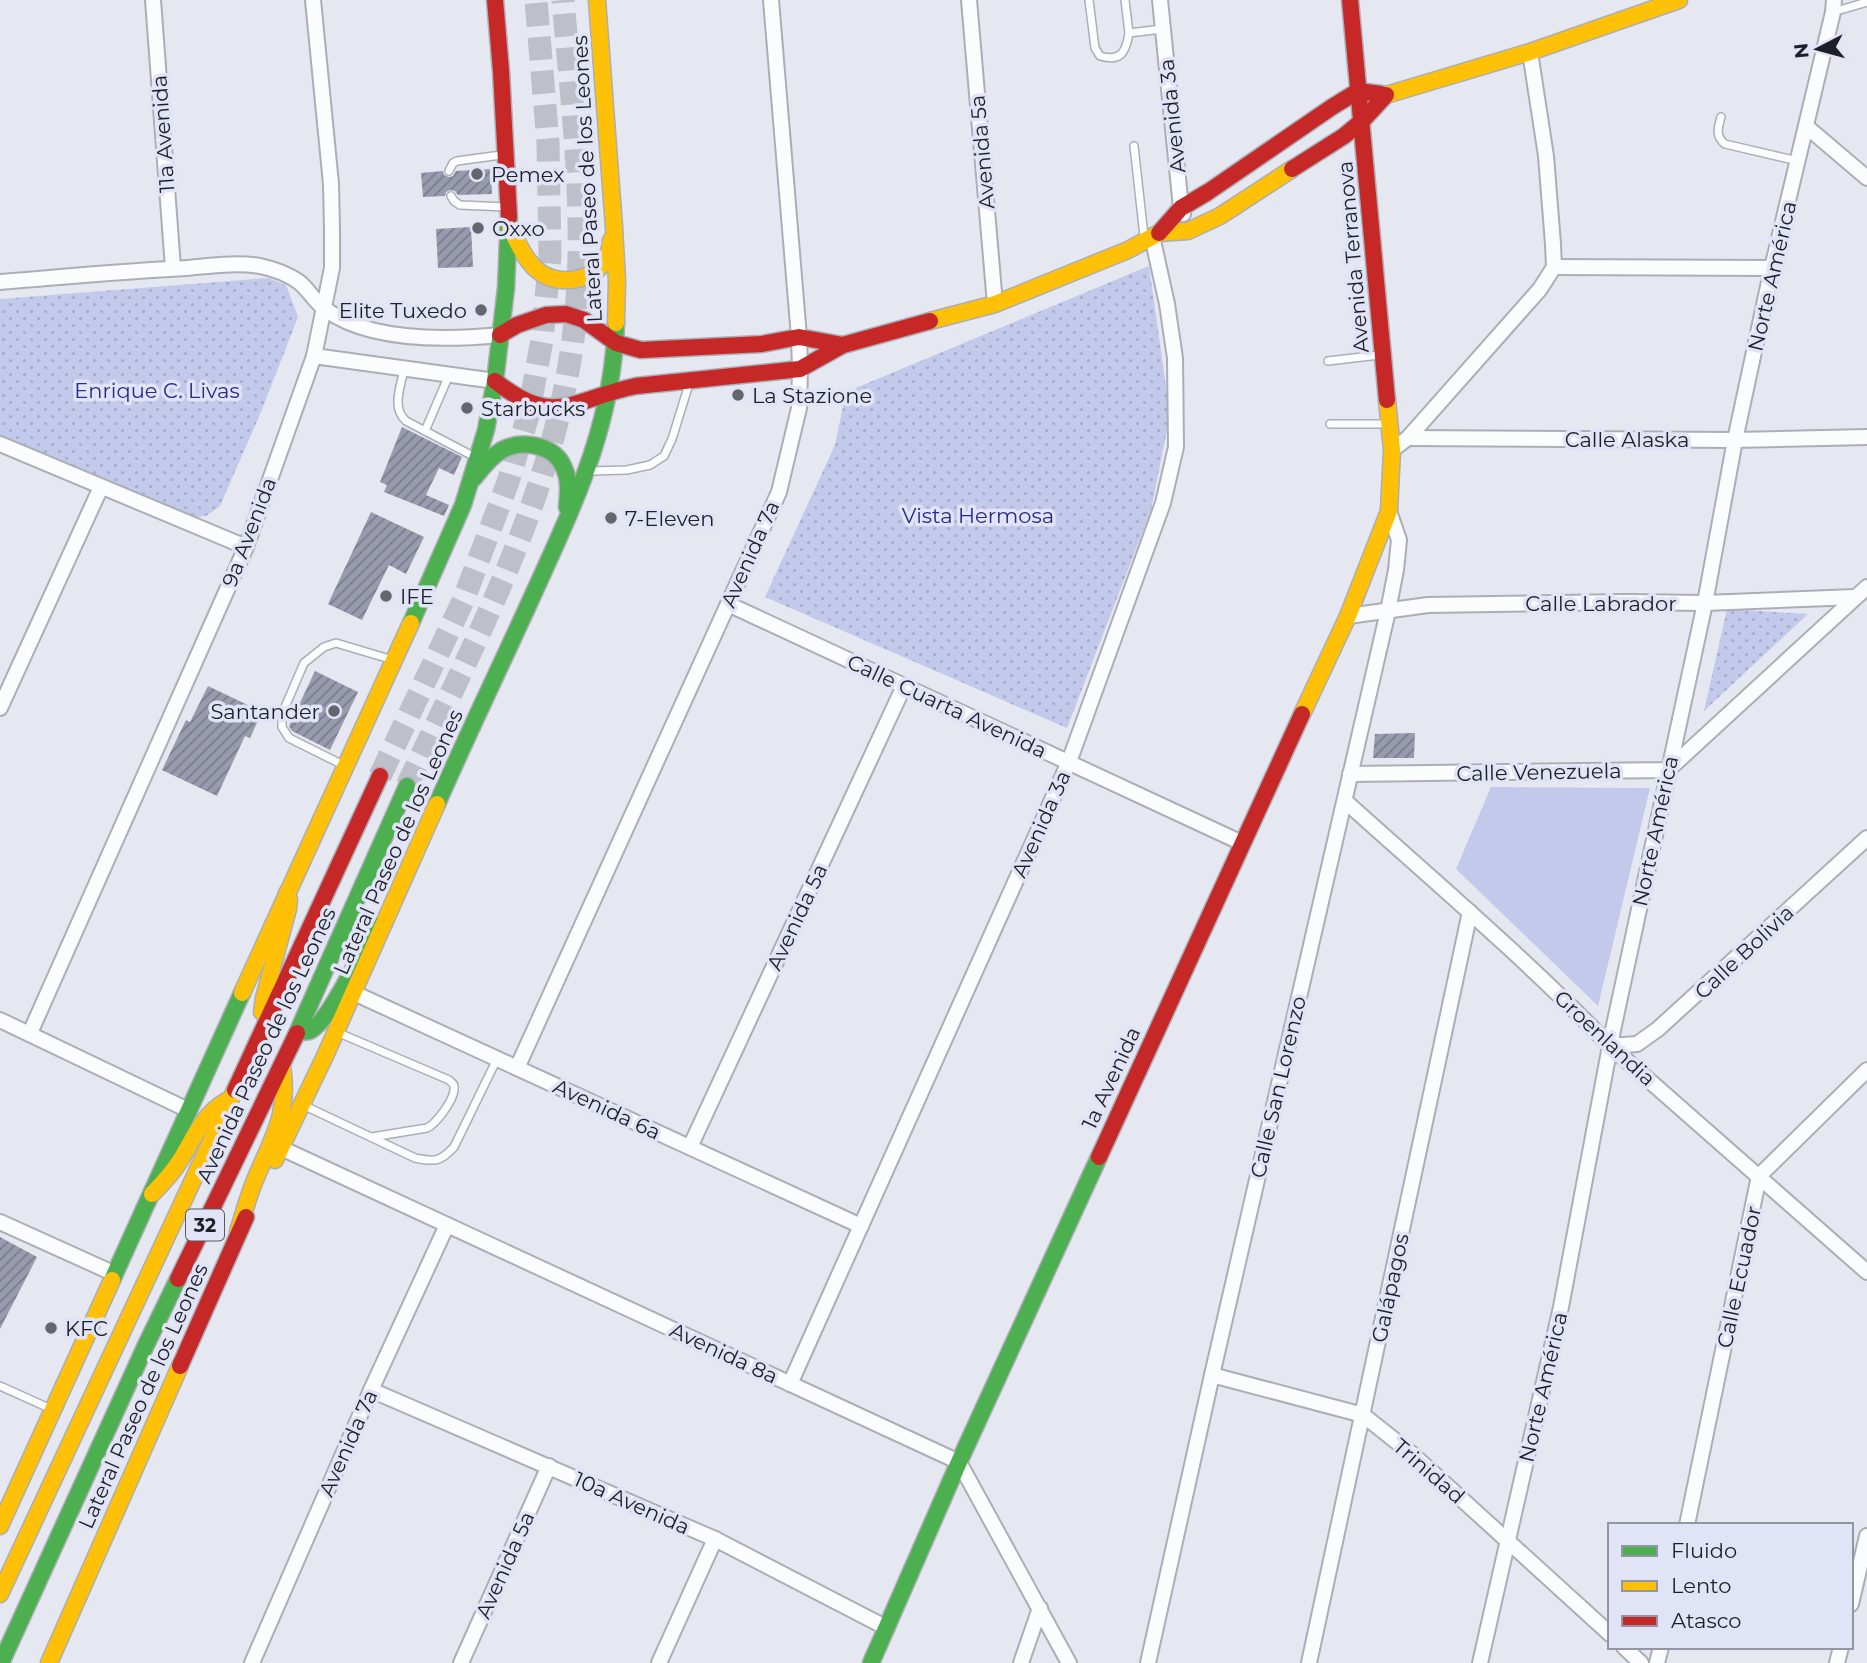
<svg xmlns="http://www.w3.org/2000/svg" width="1867" height="1663" font-family="Montserrat,sans-serif">
<style>
.grass{fill:#c2c9ea}
.park{fill:url(#park-dots)}
.building{fill:url(#building-hatch)}
.lines{fill:none;stroke-linecap:round;stroke-linejoin:round}
.primary-tunnel{stroke:#bdc0c8;stroke-width:23;stroke-dasharray:23 11;stroke-linecap:butt}
.lane-casing{stroke:#acaeb6;stroke-width:10}
.street-casing{stroke:#acaeb6;stroke-width:18}
.fast-casing{stroke:#acaeb6;stroke-width:19}
.slow-casing{stroke:#acaeb6;stroke-width:19}
.jam-casing{stroke:#acaeb6;stroke-width:19}
.lane{stroke:#fbfcfd;stroke-width:7}
.street{stroke:#fbfcfd;stroke-width:14}
.fast{stroke:#4caf50;stroke-width:16}
.slow{stroke:#ffc107;stroke-width:16}
.jam{stroke:#c62828;stroke-width:16}
.poi-dot{fill:#64656d;stroke:#e0e4f6;stroke-width:2.5}
.labels{text-anchor:middle;dominant-baseline:central;stroke-width:7;stroke-linejoin:round;paint-order:stroke}
.shield{fill:#e0e4f6;stroke:#585a64;stroke-width:2}
.shield-label{font-size:19px;font-weight:bold;fill:#1e1f26}
.street-label{font-size:21px;fill:#1e1f26;stroke:#e0e4f6}
.poi-label{font-size:21px;fill:#1e1f26;stroke:#e0e4f6;text-anchor:start}
.park-label{font-size:21px;fill:#2b2a88;stroke:#e0e4f6}
</style>
<defs>
<pattern id="park-dots" width="8" height="8" patternUnits="userSpaceOnUse" patternTransform="scale(1.75)"><rect width="8" height="8" fill="#c2c9ea"/><path d="M2 2h.1M6 6h.1" fill="none" stroke="#a6acc9" stroke-width="1.8" stroke-linecap="round"/></pattern>
<pattern id="building-hatch" width="6" height="6" patternUnits="userSpaceOnUse" patternTransform="scale(1.75)"><rect width="6" height="6" fill="#989aad"/><path d="M-1 1l2-2M0 6l6-6M5 7l2-2" fill="none" stroke="#7b7d8d"/></pattern>
</defs>
<rect width="100%" height="100%" fill="#e5e8f1"/>
<polygon class="grass" points="1491,787 1650,788 1598,1006 1456,869"/>
<g class="park">
<polygon points="1149,266 1170,415 1151,510 1067,728 765,597 835,445 846,392"/>
<polygon points="268,278 286,285 298,317 261,412 220,506 206,516 189,518 0,435 0,299"/>
<polygon points="1727,609 1808,614 1704,711"/>
</g>
<g class="building">
<polygon points="491,169 492,194 458,195 455,191 450,190 446,192 445,196 423,197 421,173 443,171 444,175 449,177 453,176 456,171"/>
<polygon points="471,227 473,267 438,268 436,229"/>
<polygon points="402,427 462,457 454,475 439,468 426,495 449,505 444,516 384,492 387,485 380,482"/>
<polygon points="371,512 424,537 406,574 389,565 362,620 328,604"/>
<polygon points="315,671 358,692 330,750 292,731 289,726"/>
<polygon points="208,686 262,712 250,738 245,736 217,796 162,770 186,720 190,722"/>
<polygon points="1415,733 1414,758 1373,758 1375,734"/>
<polygon points="0,1237 37,1257 0,1329"/>
</g>
<g class="lines">
<g class="primary-tunnel">
<polyline points="380,776 463,601 508,482 528,416 542,340 550,256 548,143 536,0"/>
<path d="M407 786C472 647 548 507 571 353 589 237 573 116 563 0"/>
</g>
<g class="lane-casing">
<g id="lane">
<path d="M1089 0 1095 48 1100 56C1121 62 1126 52 1129 33"/>
<polyline points="1125,0 1129,33 1162,29"/>
<polyline points="1833,12 1867,2"/>
<path d="M1721 117C1718 128 1715 136 1725 144L1798 161"/>
<polyline points="1134,146 1144,236"/>
<polyline points="449,171 453,163 457,161 501,155"/>
<polyline points="451,196 454,201 460,205 506,207"/>
<polyline points="1328,361 1379,355"/>
<path d="M404 369C401 386 391 408 406 421L473 456"/>
<polyline points="1330,424 1389,424"/>
<polyline points="425,431 449,375"/>
<polyline points="591,471 627,470 650,465 664,456 672,439 689,384"/>
<polyline points="343,765 289,738 282,727 282,714 304,663 324,647 336,643 393,660"/>
<path d="M339 1033 449 1080C453 1084 455 1084 454 1090 453 1101 436 1124 427 1128L372 1137"/>
<path d="M305 1106 415 1158C435 1162 440 1162 454 1147L497 1059"/>
<polyline points="0,1386 49,1408"/>
</g>
</g>
<g class="street-casing">
<g id="street">
<polyline points="153,0 173,268"/>
<polyline points="969,0 995,304"/>
<polyline points="1160,0 1181,208 1183,214"/>
<polyline points="1807,127 1867,178"/>
<polyline points="1554,267 1772,268"/>
<path d="M0 282C62 277 124 271 186 268 209 266 237 262 260 266 274 269 288 274 299 282 309 290 315 302 325 309 369 342 448 340 500 335"/>
<polyline points="314,356 495,381"/>
<polyline points="1408,438 1735,440 1867,437"/>
<polyline points="0,444 246,547"/>
<polyline points="1392,450 1408,438 1540,289 1554,267 1553,244 1546,156 1530,52"/>
<polyline points="728,604 1242,843"/>
<polyline points="1348,616 1428,605 1627,602 1705,603 1855,597"/>
<polyline points="0,708 101,487"/>
<polyline points="1350,774 1668,770 1867,587"/>
<path d="M1345 801C1434 881 1526 959 1610 1046L1867 1272"/>
<polyline points="354,993 861,1226"/>
<polyline points="0,1020 188,1110"/>
<polyline points="30,1033 246,547 314,356 332,268 332,229 331,184 313,0"/>
<polyline points="1610,1046 1637,1044 1658,1029 1867,838"/>
<polyline points="517,1068 779,492 799,408 800,369 799,337 771,0"/>
<polyline points="690,1147 904,686"/>
<polyline points="281,1148 959,1462 1069,1663"/>
<polyline points="0,1222 115,1274"/>
<polyline points="1212,1375 1363,1415 1412,1454 1610,1634"/>
<polyline points="790,1384 1069,762 1163,503 1176,447 1175,358 1167,304 1152,236"/>
<polyline points="371,1390 715,1539 887,1628"/>
<polyline points="1687,1525 1759,1176 1867,1070"/>
<polyline points="1851,1604 1867,1536"/>
<polyline points="1624,1647 1641,1663"/>
<polyline points="252,1663 371,1390 447,1225"/>
<polyline points="461,1663 549,1466"/>
<polyline points="659,1663 715,1539"/>
<polyline points="1021,1663 1040,1608"/>
<polyline points="1148,1663 1212,1375 1388,611 1396,570 1399,540 1389,511"/>
<polyline points="1309,1663 1470,912"/>
<polyline points="1480,1663 1561,1307 1613,1030 1705,603 1735,440 1772,268 1833,12 1834,0"/>
<polyline points="1657,1663 1661,1647"/>
<polyline points="1837,1663 1841,1647"/>
</g>
</g>
<g class="fast-casing">
<g id="fast">
<path d="M474 478C482 468 490 457 502 450 523 439 555 445 564 468 570 480 568 494 567 507"/>
<polyline points="411,623 463,505 486,430 495,381 506,288 509,217"/>
<path d="M437 804C469 731 504 659 537 586 577 498 613 422 616 323"/>
<path d="M298 1032C302 1032 306 1032 309 1031 327 1025 359 957 369 939L376 929 384 923"/>
<polyline points="297,1033 407,786"/>
<polyline points="112,1280 242,993"/>
<polyline points="1,1663 146,1345 178,1279"/>
<polyline points="871,1663 959,1462 1099,1157"/>
</g>
</g>
<g class="slow-casing">
<g id="slow">
<polyline points="597,0 614,227 617,281 616,323"/>
<polyline points="1381,94 1386,95 1530,52 1679,0"/>
<path d="M510 228C518 243 526 263 541 273 561 286 591 281 605 261 609 255 610 247 611 240"/>
<polyline points="930,321 995,304 1128,250 1159,233 1188,231 1220,216 1292,169"/>
<polyline points="1302,714 1348,616 1389,511 1392,450 1387,400"/>
<polyline points="242,993 411,623"/>
<polyline points="262,1012 264,998 288,909 289,900 287,893"/>
<polyline points="275,1160 325,1056 437,804"/>
<path d="M152 1194C163 1183 173 1172 181 1159 194 1137 203 1115 226 1101"/>
<path d="M238 1232C243 1215 248 1197 255 1180 272 1139 290 1113 282 1066"/>
<polyline points="0,1526 112,1280"/>
<polyline points="0,1594 235,1090"/>
<polyline points="49,1663 180,1366"/>
</g>
</g>
<g class="jam-casing">
<g id="jam">
<polyline points="495,0 501,71 509,217"/>
<polyline points="1350,0 1387,400"/>
<polyline points="1292,169 1344,136 1362,121 1386,95"/>
<polyline points="1159,233 1181,208 1208,192 1332,107 1358,91 1381,94"/>
<polyline points="500,335 517,325 546,315 566,314 584,320 616,343 641,350 762,344 799,337 843,345"/>
<path d="M495 381C556 429 572 399 636 386L800 369 843 345 930 321"/>
<polyline points="235,1090 380,776"/>
<polyline points="1099,1157 1302,714"/>
<polyline points="178,1279 297,1033"/>
<polyline points="180,1366 246,1217"/>
</g>
</g>
<use href="#lane" class="lane"/>
<use href="#street" class="street"/>
<use href="#fast" class="fast"/>
<use href="#slow" class="slow"/>
<use href="#jam" class="jam"/>
</g>
<g class="poi-dot">
<circle cx="477" cy="174" r="7"/>
<circle cx="478" cy="228" r="7"/>
<circle cx="481" cy="310" r="7"/>
<circle cx="738" cy="395" r="7"/>
<circle cx="467" cy="408" r="7"/>
<circle cx="611" cy="518" r="7"/>
<circle cx="386" cy="596" r="7"/>
<circle cx="334" cy="711" r="7"/>
<circle cx="51" cy="1328" r="7"/>
</g>
<g class="labels">
<rect class="shield" x="186" y="1209.5" width="38" height="31" rx="5"/>
<g class="shield-label">
<text x="205" y="1225">32</text>
</g>
<g class="street-label">
<text transform="translate(1172 116) rotate(-96)">Avenida 3a</text>
<text transform="translate(163 134) rotate(-94)">11a Avenida</text>
<text transform="translate(982 152) rotate(-95)">Avenida 5a</text>
<text transform="translate(587 179) rotate(-93)">Lateral Paseo de los Leones</text>
<text transform="translate(1353 257) rotate(-95)">Avenida Terranova</text>
<text transform="translate(1772 276) rotate(-77)">Norte América</text>
<text x="1627" y="439">Calle Alaska</text>
<text transform="translate(249 532) rotate(-69)">9a Avenida</text>
<text transform="translate(750 554) rotate(-66)">Avenida 7a</text>
<text x="1601" y="603">Calle Labrador</text>
<text transform="translate(947 706) rotate(25)">Calle Cuarta Avenida</text>
<text transform="translate(1539 772) rotate(-1)">Calle Venezuela</text>
<text transform="translate(1041 824) rotate(-66)">Avenida 3a</text>
<text transform="translate(1655 831) rotate(-78)">Norte América</text>
<text transform="translate(398 842) rotate(-66)">Lateral Paseo de los Leones</text>
<text transform="translate(797 917) rotate(-65)">Avenida 5a</text>
<text transform="translate(1744 952) rotate(-43)">Calle Bolivia</text>
<text transform="translate(1605 1038) rotate(43)">Groenlandia</text>
<text transform="translate(266 1045) rotate(-65)">Avenida Paseo de los Leones</text>
<text transform="translate(1111 1078) rotate(-65)">1a Avenida</text>
<text transform="translate(1278 1087) rotate(-77)">Calle San Lorenzo</text>
<text transform="translate(607 1109) rotate(25)">Avenida 6a</text>
<text transform="translate(1739 1277) rotate(-78)">Calle Ecuador</text>
<text transform="translate(1390 1288) rotate(-78)">Galápagos</text>
<text transform="translate(724 1353) rotate(25)">Avenida 8a</text>
<text transform="translate(1543 1387) rotate(-77)">Norte América</text>
<text transform="translate(143 1396) rotate(-66)">Lateral Paseo de los Leones</text>
<text transform="translate(348 1443) rotate(-66)">Avenida 7a</text>
<text transform="translate(1429 1471) rotate(41)">Trinidad</text>
<text transform="translate(632 1503) rotate(24)">10a Avenida</text>
<text transform="translate(505 1565) rotate(-66)">Avenida 5a</text>
</g>
<g class="poi-label">
<text x="491" y="174">Pemex</text>
<text x="492" y="228">Oxxo</text>
<text x="467" y="310" text-anchor="end">Elite Tuxedo</text>
<text x="752" y="395">La Stazione</text>
<text x="481" y="408">Starbucks</text>
<text x="625" y="518">7-Eleven</text>
<text x="400" y="596">IFE</text>
<text x="320" y="711" text-anchor="end">Santander</text>
<text x="65" y="1328">KFC</text>
</g>
<g class="park-label">
<text x="157" y="390">Enrique C. Livas</text>
<text x="978" y="515">Vista Hermosa</text>
</g>
</g>
<rect x="1608" y="1523" width="245" height="126" fill="#e0e4f6" stroke="#9295a3" stroke-width="2"/>
<rect x="1622" y="1546" width="35" height="10" fill="#4caf50" stroke="#9295a3" stroke-width="2"/>
<text x="1671" y="1558" font-size="21" fill="#1e1f26">Fluido</text>
<rect x="1622" y="1581" width="35" height="10" fill="#ffc107" stroke="#9295a3" stroke-width="2"/>
<text x="1671" y="1593" font-size="21" fill="#1e1f26">Lento</text>
<rect x="1622" y="1616" width="35" height="10" fill="#c62828" stroke="#9295a3" stroke-width="2"/>
<text x="1671" y="1628" font-size="21" fill="#1e1f26">Atasco</text>
<g transform="translate(1818 49) rotate(264)" stroke="#e0e4f6" stroke-width="5" paint-order="stroke">
<path d="M0-5L12 26L0 18L-12 26Z" fill="#1e1f26"/>
<text y="-10" font-size="19" font-weight="bold" text-anchor="middle" fill="#1e1f26">N</text>
</g>
</svg>
